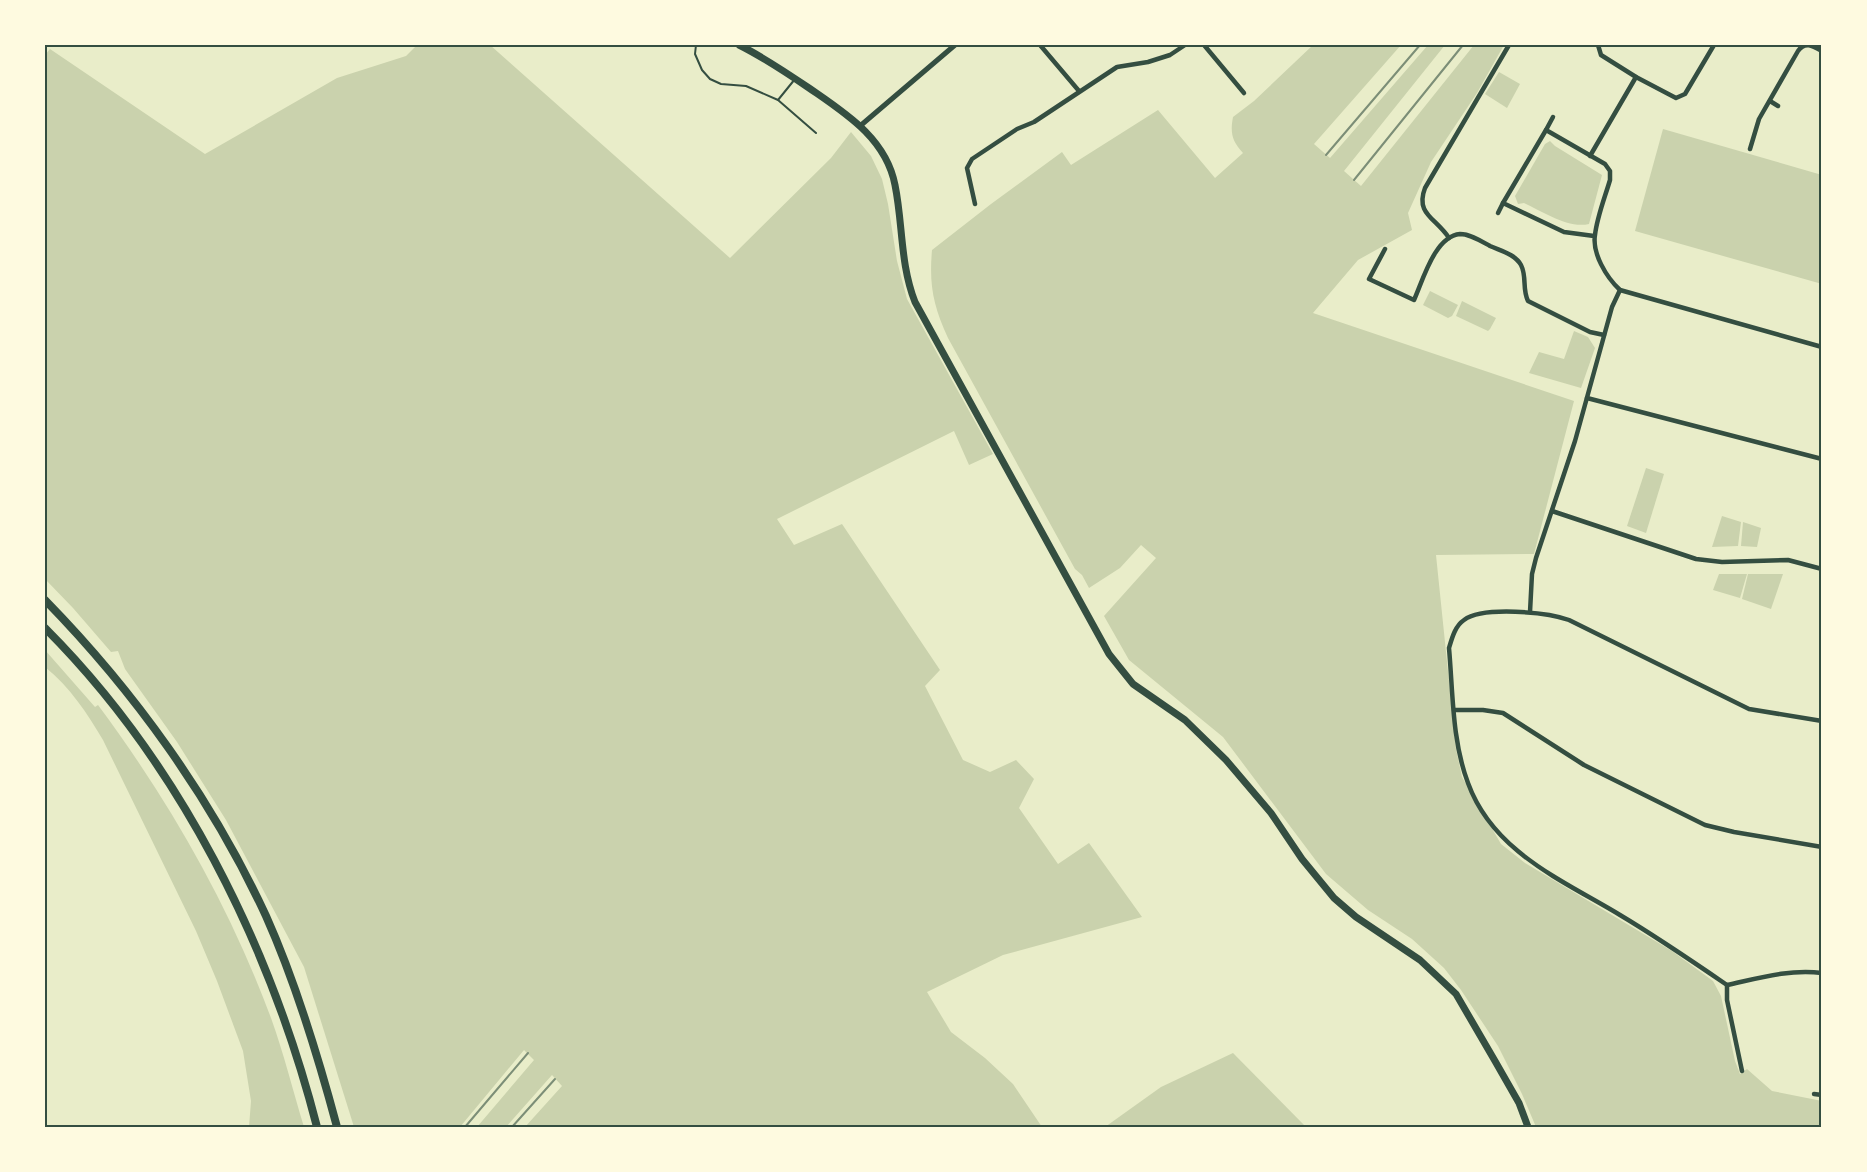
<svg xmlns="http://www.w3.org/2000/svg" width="1867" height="1172" font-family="'Nunito Sans',sans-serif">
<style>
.green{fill:#cad2ad}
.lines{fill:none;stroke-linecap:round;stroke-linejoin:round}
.service{stroke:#344e41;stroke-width:2}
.minor{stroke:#344e41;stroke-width:4.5}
.tertiary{stroke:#344e41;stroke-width:5}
.primary{stroke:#344e41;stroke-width:7}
.motorway{stroke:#344e41;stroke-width:8}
.rail{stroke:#7c8e77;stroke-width:2}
.neatline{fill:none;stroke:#344e41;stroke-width:2}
</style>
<rect width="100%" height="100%" fill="#e9edc9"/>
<g class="green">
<polygon points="417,45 490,45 730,258 831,158 851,132 871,156 882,179 888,204 897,261 907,299 993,454 969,465 954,431 777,519 794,545 842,524 940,670 925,686 963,760 990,772 1016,760 1034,779 1019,808 1058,864 1089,843 1142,917 1003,955 927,992 951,1032 985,1058 1013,1084 1042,1127 525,1127 562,1086 552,1075 506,1127 477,1127 534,1060 524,1050 460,1127 354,1127 304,967 226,820 177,742 125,669 118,651 111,652 73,608 45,579 45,55 50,49 205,154 337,78 406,56"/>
<path d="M1313 45H1401L1314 144 1330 158 1428 45H1445L1344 171 1361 186 1474 45H1504L1477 93 1431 162 1408 213 1412 230 1358 260 1313 313 1574 401 1534 554 1436 555 1456 749 1462 777 1501 844 1525 863 1672 951 1713 981 1721 996 1735 1061 1740 1074 1747 1069 1772 1091 1822 1101V1127H1536L1522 1094 1498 1046 1461 990 1444 968 1412 939 1368 910 1326 874 1223 737 1129 660 1104 616 1156 558 1141 545 1120 568 1089 588 1082 575 1075 569 948 338C933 305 929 285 932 250L991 204 1062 152 1071 165 1158 110 1215 178 1243 153C1232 141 1230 133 1233 117L1254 101Z"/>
<polygon points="1499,72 1520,84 1507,108 1485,94"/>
<polygon points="1663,129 1822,175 1822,284 1635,231"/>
<path d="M1550 141 1555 146 1602 175 1589 224C1568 229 1542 211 1524 203L1518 204 1515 196 1545 144Z"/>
<polygon points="1430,291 1458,305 1452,316 1448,318 1423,305"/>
<polygon points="1462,301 1496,318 1490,329 1488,331 1456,316"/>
<polygon points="1574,331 1588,337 1595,348 1581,388 1529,373 1539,352 1564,359"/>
<polygon points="1646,468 1664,474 1646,533 1627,526"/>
<polygon points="1722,516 1741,522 1738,546 1712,547"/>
<polygon points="1743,522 1761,528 1757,547 1741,546"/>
<polygon points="1719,574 1747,574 1740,598 1713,590"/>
<polygon points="1748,574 1783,574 1771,609 1742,599"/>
<path d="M45 650 95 707 98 705C170 802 229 905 271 1018 284 1054 293 1091 304 1127H249L251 1101 243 1051 217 981 196 931 103 740C87 713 70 687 45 667Z"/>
<polygon points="1233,1053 1306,1127 1105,1127 1161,1087"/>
</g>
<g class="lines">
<g class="service">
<polyline points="696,45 695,54 702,70 710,79 721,84 746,86 778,100 816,133"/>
<polyline points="778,100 795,79"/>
<polyline points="1822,170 1822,169"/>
</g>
<g class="minor">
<polyline points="1040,45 1079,91"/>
<polyline points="1204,45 1244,93"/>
<polyline points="1598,45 1601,55 1636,77 1676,98 1685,94 1714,45"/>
<polyline points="1770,101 1778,106"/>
<polyline points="1546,130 1553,117"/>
<path d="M1750 149 1759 119 1798 51C1805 41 1813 46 1822 51"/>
<polyline points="1590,156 1636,77"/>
<polyline points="975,204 967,168 972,159 1017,129 1034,122 1117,67 1148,62 1170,55 1185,45"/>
<polyline points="1498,213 1503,203"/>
<path d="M1594 236 1564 232 1503 203 1546 130 1605 164 1610 171V180C1605 197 1597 217 1595 235 1592 253 1606 277 1620 290L1822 347"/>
<path d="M1449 238C1436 218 1415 214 1425 188L1509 45"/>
<path d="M1385 249 1369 279 1414 300C1423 280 1435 236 1460 234 1470 234 1481 241 1490 246 1501 251 1515 254 1521 265 1527 276 1522 289 1528 301L1590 332 1604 335"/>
<polyline points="1587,398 1822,459"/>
<polyline points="1552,511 1696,559 1722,562 1788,560 1822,569"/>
<polyline points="1530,612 1532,574 1536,558 1575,441 1612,307 1620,290"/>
<polyline points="1454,710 1483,710 1503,713 1584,765 1705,825 1734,832 1822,847"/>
<path d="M1822 721 1749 709 1569 620C1547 612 1483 606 1464 620 1455 626 1452 638 1449 648 1453 693 1452 741 1468 783 1493 852 1562 880 1620 915 1657 937 1692 961 1727 985 1759 978 1789 969 1822 973"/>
<polyline points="1727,985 1727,1000 1742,1071"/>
<polyline points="1814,1094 1822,1095"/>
</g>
<polyline class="tertiary" points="860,126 955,45"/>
<path class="primary" d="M739 45C763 57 787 73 809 88 845 113 886 138 895 185 903 224 900 264 915 302L1093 625 1109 654 1133 684 1185 720 1226 760 1271 813 1302 859 1334 898 1356 917 1420 960 1456 994 1495 1061 1519 1103 1528 1127"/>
<g class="motorway">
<path d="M45 600C134 691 212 799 266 916 296 983 318 1056 337 1127"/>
<path d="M45 628C179 762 270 944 317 1127"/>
</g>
<g class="rail">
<polyline points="1326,155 1420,45"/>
<polyline points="1354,180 1463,45"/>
<polyline points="465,1127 528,1053"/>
<polyline points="512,1127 555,1079"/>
</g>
</g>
<rect width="1867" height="1172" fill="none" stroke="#fefae0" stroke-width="93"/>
<rect x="46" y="46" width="1774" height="1080" class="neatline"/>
</svg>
